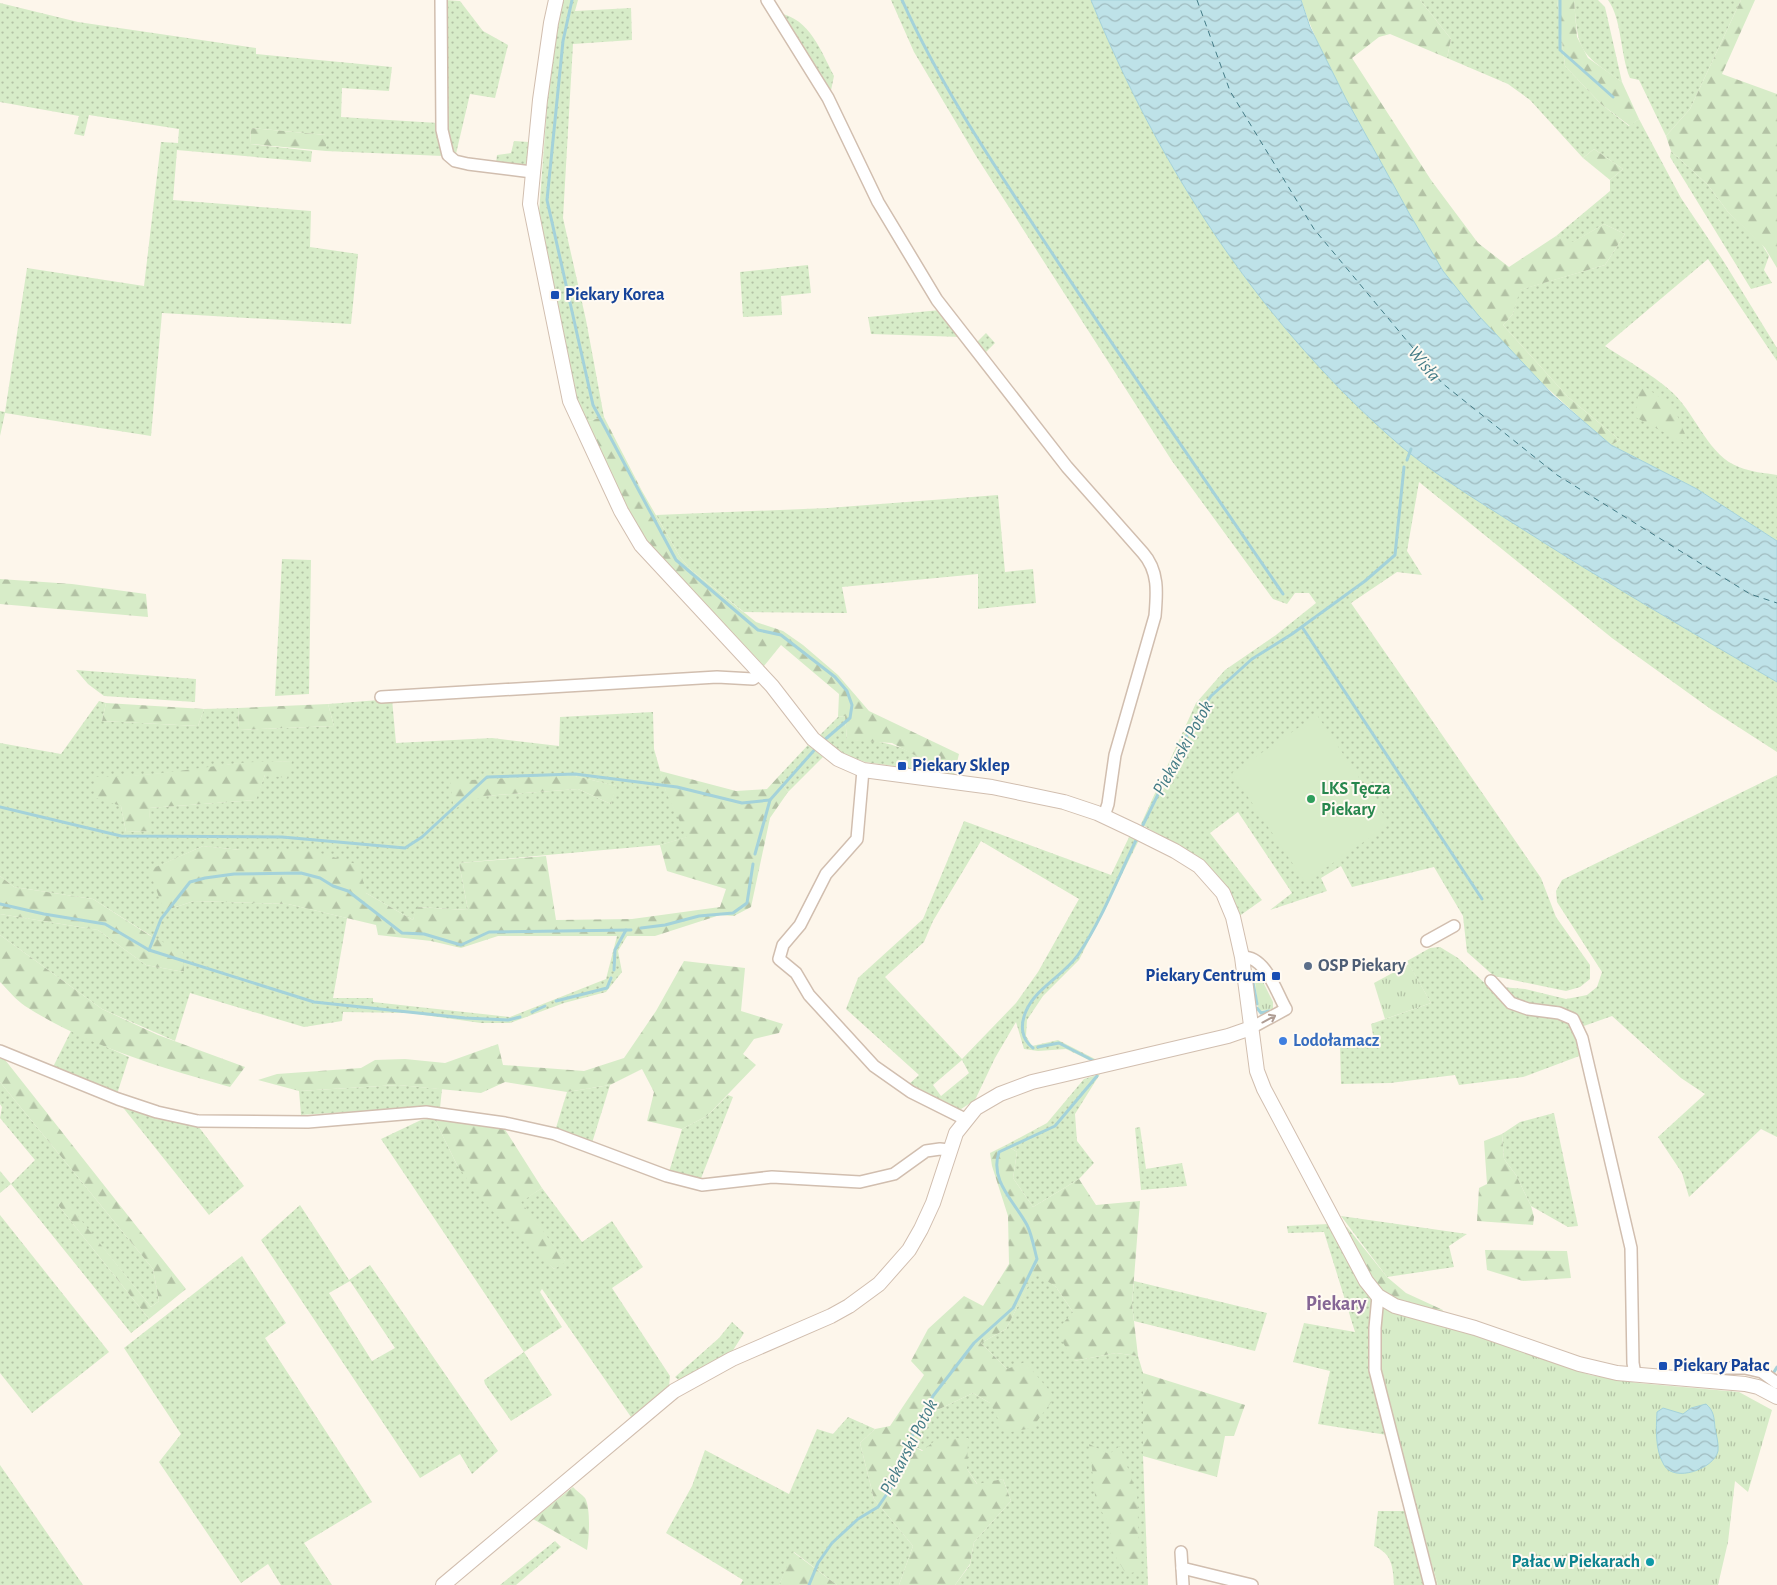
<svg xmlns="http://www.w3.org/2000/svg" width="1777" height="1585" font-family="'Alegreya Sans',sans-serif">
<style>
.grass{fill:url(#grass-dots);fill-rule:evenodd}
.forest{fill:url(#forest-firs)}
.park{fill:url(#park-tufts)}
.pitch{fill:#d7ecc8}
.water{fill:url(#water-waves);stroke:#a4d2da}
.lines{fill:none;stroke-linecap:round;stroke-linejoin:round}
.stream{stroke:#a4d2da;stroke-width:3}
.ferry{stroke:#437b86;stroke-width:1;stroke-dasharray:6 5;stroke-linecap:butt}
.minor-casing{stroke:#d1beaf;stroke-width:14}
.tertiary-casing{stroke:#d1beaf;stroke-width:16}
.minor{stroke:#fff;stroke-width:11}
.tertiary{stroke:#fff;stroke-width:14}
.oneway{stroke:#af9d94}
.transit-dot{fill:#1a4fb4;stroke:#fffaf2;stroke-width:2}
.leisure-dot{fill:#2e9e5b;stroke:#fffaf2;stroke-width:2}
.service-dot{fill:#5c6f8a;stroke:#fffaf2;stroke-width:2}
.shop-dot{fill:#3f7fe0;stroke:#fffaf2;stroke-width:2}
.culture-dot{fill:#0f9aa8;stroke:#fffaf2;stroke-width:2}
.labels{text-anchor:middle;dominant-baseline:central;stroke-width:4;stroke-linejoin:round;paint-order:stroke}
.transit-label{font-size:18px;font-weight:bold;fill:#164399;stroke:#fffaf2;text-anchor:start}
.leisure-label{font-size:18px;font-weight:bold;fill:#27864d;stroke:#fffaf2;text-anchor:start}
.service-label{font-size:18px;font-weight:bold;fill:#4e5e75;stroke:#fffaf2;text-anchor:start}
.shop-label{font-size:18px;font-weight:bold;fill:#366cbe;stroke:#fffaf2;text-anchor:start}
.culture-label{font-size:18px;font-weight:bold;fill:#0d838f;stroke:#fffaf2;text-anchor:end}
.water-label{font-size:19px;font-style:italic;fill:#437b86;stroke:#fffaf2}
.quarter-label{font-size:20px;font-weight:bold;fill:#856695;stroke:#fffaf2}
</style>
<defs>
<pattern id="grass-dots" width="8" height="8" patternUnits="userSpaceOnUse" patternTransform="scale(1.25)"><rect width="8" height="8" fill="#d7ecc8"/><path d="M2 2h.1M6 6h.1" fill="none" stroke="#b3c2a5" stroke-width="1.8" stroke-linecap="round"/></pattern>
<pattern id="forest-firs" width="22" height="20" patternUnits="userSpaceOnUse" patternTransform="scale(1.25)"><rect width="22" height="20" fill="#d7ecc8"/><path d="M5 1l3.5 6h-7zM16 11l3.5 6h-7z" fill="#b3c2a5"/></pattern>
<pattern id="park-tufts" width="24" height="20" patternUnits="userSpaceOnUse" patternTransform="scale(1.25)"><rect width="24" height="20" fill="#d7ecc8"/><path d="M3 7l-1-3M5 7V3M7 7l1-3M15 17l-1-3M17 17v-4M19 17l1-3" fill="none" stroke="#b3c2a5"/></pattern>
<pattern id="water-waves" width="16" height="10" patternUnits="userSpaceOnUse" patternTransform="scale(1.25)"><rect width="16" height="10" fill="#bee2e8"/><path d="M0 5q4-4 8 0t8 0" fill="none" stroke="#9fbabe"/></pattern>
</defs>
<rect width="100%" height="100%" fill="#fdf6eb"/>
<g class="grass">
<polygon points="444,0 460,1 483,31 508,45 495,98 470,94 455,158 446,131"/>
<polygon points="561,0 578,0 575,11 631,8 632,40 573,44 563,218 586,320 604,417 584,422 573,395 551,290 539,213 552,39"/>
<path d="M891 0H1091C1158 164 1254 314 1386 433 1425 469 1472 497 1516 525 1602 580 1689 631 1777 682V752L1712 710 1612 638 1419 482 1407 551 1422 575 1397 572 1351 603 1541 878 1556 917 1590 965V979L1580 987 1566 991 1494 976 1467 952 1463 916 1434 867 1352 887 1341 866 1321 878 1327 891 1270 910 1292 893 1238 812 1210 833 1262 900 1238 917C1220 864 1186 851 1141 824L1196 703 1225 670 1276 635 1316 603 1309 593H1295L1287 604 1273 599 1172 461 976 156 914 52Z"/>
<path d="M1420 0H1557L1565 66 1601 104 1629 126 1639 119 1681 198 1724 262 1777 348V361L1708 259 1605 346C1626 360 1658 378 1674 394 1697 417 1709 456 1739 467 1751 472 1765 473 1777 475V541L1697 489 1611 445 1620 440 1568 397 1503 325 1513 314 1519 290 1605 265 1625 234 1604 224 1572 243 1556 236 1610 191V180L1623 169 1594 149 1583 158 1530 100 1508 84 1447 58 1451 39Z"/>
<path d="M1574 0H1598L1605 7 1622 82C1579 52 1578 52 1574 0Z"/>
<path d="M1608 0H1741L1690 109 1666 136 1639 80 1630 78C1620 54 1622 19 1608 0Z"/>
<polygon points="0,3 78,22 256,48 256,54 392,67 389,91 342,88 341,117 438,123 443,156 326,151 326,135 251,128 250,144 312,151 311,162 177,150 173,200 311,211 310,247 358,254 351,324 162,313 151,436 5,413 0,436 0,411 5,412 27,268 144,286 161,142 178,143 179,129 89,115 84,136 74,134 79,116 0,102"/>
<path d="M779 13C810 19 821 51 834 76L830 95Z"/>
<polygon points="514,141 529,142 526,168 496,163 497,155 511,153"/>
<polygon points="1671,151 1708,185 1728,212 1761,243 1769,256 1764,270 1772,283 1751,289 1670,157"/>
<polygon points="808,265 811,293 781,296 782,315 743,317 740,272"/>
<polygon points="940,310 962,337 871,334 868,317"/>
<polygon points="986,333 995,343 985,353 977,342"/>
<polygon points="998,495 1005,572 1033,569 1036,603 978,609 978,574 842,587 847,613 744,612 691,570 680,557 656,515 828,508"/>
<polygon points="282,559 311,560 309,694 275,696"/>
<polygon points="76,670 196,679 195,702 104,696 88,684"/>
<path d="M392 699 396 743 492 738 559 746 560 717 653 712 654 749 666 791 688 837 660 845 459 863 468 910 417 907 413 920 366 893 241 850 203 846 150 870 164 908H173L194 901 288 904 347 918 333 998H373V1002L510 1017 606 979 617 936H627L618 951 622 972 606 992 564 1003 510 1023H481L410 1013 343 1012 342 1021 304 1027 190 993 175 1041 102 1009 0 935V914L98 930 146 965 184 972 156 939 93 899 14 887 0 876V743L61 754 99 701 106 703 102 721 198 726 204 709 238 708 239 730 334 726 328 704ZM292 761 265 775 255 800 149 808 150 831 126 832 121 806 95 777H123L197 770 232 764ZM571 775 616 786 611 804 578 789 484 796Z"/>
<path d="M845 716 847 740C884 740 909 745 937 772L865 762 846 755 819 736 838 717Z"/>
<polygon points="808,745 823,757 788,792 778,777"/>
<polygon points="1777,775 1777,1137 1761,1129 1689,1197 1682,1173 1658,1137 1705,1094 1681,1078 1612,1016 1581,1027 1510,999 1501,987 1525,989 1566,999 1577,997 1587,995 1597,987 1602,972 1557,902 1556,891 1562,880"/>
<path d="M964 821 1111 875 1130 835 1140 838 1079 960 1043 996 1027 1020 1026 1036 1032 1046 1058 1040 1097 1060 1093 1062 1066 1049 1038 1051 1024 1049 1016 1022 995 1058 975 1100 958 1111 907 1086 919 1075 846 1009 858 978 923 919ZM981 841 1079 899 1038 972 1016 1003 962 1059 885 977 924 942 933 921ZM962 1060 969 1073 941 1096 933 1085Z"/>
<polygon points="1440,947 1458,958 1508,1005 1562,1017 1573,1029 1582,1055 1523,1077 1459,1085 1455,1075 1390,1083 1341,1084 1340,1043 1374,1040 1371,1024 1431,1003 1407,961 1430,948"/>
<polygon points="71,1031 129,1057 117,1094 53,1067"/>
<polygon points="1100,1074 1075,1114 1077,1141 1094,1163 1079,1179 1033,1207 1013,1178 1017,1152 1006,1145 1047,1123 1084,1079"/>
<polygon points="0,1082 153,1269 159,1301 151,1307 64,1200 58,1205 149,1319 131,1333 11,1184 0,1193 0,1171 11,1184 35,1160 0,1118 2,1107 0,1104"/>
<polygon points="398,1085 442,1089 440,1108 408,1108 301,1115 299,1091"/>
<polygon points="610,1085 592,1143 555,1131 567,1092"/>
<polygon points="728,1095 733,1097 700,1181 669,1172 682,1129 707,1116"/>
<polygon points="121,1105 198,1126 244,1186 209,1215"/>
<polygon points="1554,1113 1578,1226 1568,1227 1531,1206 1516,1175 1504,1159 1502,1134 1520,1122"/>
<polygon points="434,1118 457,1165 554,1269 565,1261 520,1202 542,1188 582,1242 612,1221 643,1267 612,1288 670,1376 669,1387 631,1417 542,1289 540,1292 562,1327 524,1352 552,1395 511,1421 485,1384 484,1380 524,1352 381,1139 421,1120"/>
<polygon points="1140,1127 1146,1169 1182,1163 1187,1186 1141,1190 1135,1128"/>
<path d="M300 1205 349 1280 370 1265 498 1451 472 1474 460 1454 420 1478 261 1240ZM350 1281 395 1348 372 1361 329 1293Z"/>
<polygon points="0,1215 109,1352 32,1413 0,1373"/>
<polygon points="1341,1216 1467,1234 1449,1246 1454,1267 1387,1277"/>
<polygon points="1329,1224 1372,1298 1387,1435 1318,1424 1330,1371 1293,1362 1304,1323 1355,1332 1324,1232 1288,1233 1287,1226"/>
<polygon points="242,1256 286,1323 265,1338 372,1502 304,1543 332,1585 281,1585 268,1564 241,1583 159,1462 181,1434 124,1348"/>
<polygon points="1035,1272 1056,1287 1073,1312 1074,1361 1116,1353 1138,1356 1143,1373 1143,1456 1148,1585 955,1585 970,1565 974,1542 1011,1501 1003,1479 978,1485 967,1469 915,1447 929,1414 973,1393 990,1403 1007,1369 981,1343 1006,1329"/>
<polygon points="1134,1281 1267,1313 1255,1351 1134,1321 1132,1304"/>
<polygon points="732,1322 744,1333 730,1355 680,1381 675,1377 719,1338"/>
<polygon points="848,1417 875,1429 860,1443 874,1499 913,1546 899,1585 837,1585 794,1552 779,1585 740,1585 743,1580 666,1533 692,1486 705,1450 789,1494 817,1429 833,1434"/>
<polygon points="0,1465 83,1585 0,1585"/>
<path d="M1378 1511H1415L1438 1585H1394C1393 1566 1392 1554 1374 1546Z"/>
<polygon points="555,1541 561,1547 516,1585 500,1585"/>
</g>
<g class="forest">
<path d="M1301 0H1420L1451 39 1447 58 1390 34 1379 37 1352 58 1431 180 1478 243 1509 267 1556 236 1573 242 1604 224 1625 234 1605 265 1520 290 1513 314 1503 325 1568 397 1620 440 1611 445C1552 394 1488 335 1443 271 1415 232 1393 185 1370 143 1344 97 1318 50 1301 0Z"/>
<polygon points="1557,0 1574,0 1577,37 1588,58 1622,82 1639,119 1630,126 1601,104 1565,66"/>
<polygon points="1741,0 1755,0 1722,74 1777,94 1777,268 1765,248 1728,212 1708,185 1671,151 1666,136 1690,109"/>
<polygon points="251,128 326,135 326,151 250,144"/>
<polygon points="1594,149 1623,169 1610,180 1583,158"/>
<polygon points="1640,383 1674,408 1690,446 1635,417"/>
<polygon points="604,417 642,491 680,557 691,570 756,622 783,631 803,645 838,675 869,711 959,754 954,775 937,772 924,760 892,743 847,740 845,716 838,717 839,694 781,645 764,666 644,539 603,466 584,422"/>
<polygon points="0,579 72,584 146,594 148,617 0,604"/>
<polygon points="106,703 204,709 198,726 102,721"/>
<polygon points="328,704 334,726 239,730 238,708"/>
<path d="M292 761 287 778 265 775 256 800 149 808 151 831 126 832 121 806 96 798 94 777C141 777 186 770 231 764 251 761 272 762 292 761Z"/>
<polygon points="660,771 736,791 767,789 778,777 788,792 770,818 751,907 734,916 720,915 655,936 498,936 461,948 431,941 378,935 376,925 288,904 194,901 173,908 163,908 149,870 203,846 241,850 310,850 359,865 366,893 413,920 416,907 468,910 459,863 546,856 556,920 632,919 720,907 726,889 667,871 660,845 687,837 666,792"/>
<polygon points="571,775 617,786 611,804 578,789 484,796 454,809 450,781"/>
<polygon points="0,876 14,887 93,899 149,935 183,952 184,972 146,965 98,930 0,914"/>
<path d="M0 935 102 1009 158 1035 245 1067 230 1087C159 1067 88 1046 25 1006 16 1000 8 990 0 982Z"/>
<polygon points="684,961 745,968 741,1011 783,1024 779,1033 754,1039 743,1054 756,1065 707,1116 682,1129 647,1121 654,1092 642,1069 610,1085 567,1092 505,1082 481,1093 398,1085 299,1091 258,1080 277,1074 361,1068 375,1060 405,1059 445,1063 498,1044 503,1065 584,1071 624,1058 656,1011"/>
<polygon points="2,1056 186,1289 149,1319 58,1205 64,1199 151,1307 159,1301 153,1269 0,1082 0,1059"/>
<polygon points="434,1118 504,1128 542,1188 521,1202 566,1262 554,1269 486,1205 457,1165"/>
<polygon points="1502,1134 1504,1159 1516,1175 1531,1206 1534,1217 1533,1225 1477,1221 1479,1188 1487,1184 1484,1141"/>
<polygon points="1006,1145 1017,1152 1013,1178 1033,1207 1079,1179 1096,1205 1140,1201 1132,1304 1138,1356 1116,1353 1074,1361 1056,1331 1073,1312 1056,1287 1035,1273 1006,1329 981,1343 1007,1369 1025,1362 1055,1397 1032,1428 1005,1433 990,1403 973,1393 929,1414 915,1447 922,1451 937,1439 968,1438 967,1469 977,1484 1003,1479 1011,1501 974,1542 970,1564 955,1585 899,1585 913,1546 874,1499 860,1443 875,1429 890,1426 924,1375 911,1361 928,1329 964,1296 983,1306 1009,1264 1008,1216 992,1166 990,1153"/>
<path d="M1347 1227 1387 1277 1406 1293 1443 1310 1441 1313C1429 1309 1415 1307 1403 1303 1373 1292 1359 1254 1344 1228Z"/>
<polygon points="1485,1250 1567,1251 1571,1278 1523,1281 1487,1270"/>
<polygon points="1143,1373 1245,1405 1234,1436 1225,1436 1217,1477 1143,1456"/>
<polygon points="1089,1444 1109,1454 1120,1446 1137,1494 1140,1571 1126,1574 1110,1547 1111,1526 1096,1503"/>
<path d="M573 1487C576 1491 582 1494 585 1498 591 1508 589 1540 587 1550L533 1519Z"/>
<polygon points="793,1552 837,1585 779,1585"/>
</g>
<g class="park">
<polygon points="1409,964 1431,1003 1385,1019 1374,983"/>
<polygon points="1258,972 1273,1002 1273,1009 1260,1011 1258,1007 1254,973"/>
<polygon points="1381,1303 1590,1375 1638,1383 1739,1392 1772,1410 1748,1492 1735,1481 1728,1542 1718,1585 1438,1585 1414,1505 1379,1370"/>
</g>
<polygon class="pitch" points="1317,715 1390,824 1305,882 1232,773"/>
<g class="water">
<path d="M1091 0H1301L1310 27 1346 99 1409 213 1443 271 1478 315 1553 395 1611 445 1697 489 1777 541V682C1689 631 1602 580 1516 525 1472 497 1425 469 1386 433 1254 314 1158 164 1091 0Z"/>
<path d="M1706 1404C1714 1411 1714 1417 1715 1428 1716 1434 1719 1444 1718 1451 1714 1469 1674 1483 1664 1465 1655 1450 1656 1429 1657 1412L1663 1408 1683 1414 1691 1408Z"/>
</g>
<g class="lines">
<g class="stream">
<polyline points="572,0 563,41 547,200 593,405 676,560 758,630 781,635 835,677 847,691 852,705 850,718 822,742"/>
<path d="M902 0C942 89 996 168 1050 250 1126 366 1205 480 1283 594"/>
<polyline points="1560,0 1560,50 1613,97"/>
<polyline points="1407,460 1411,449"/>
<polyline points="1302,627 1482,899"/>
<polyline points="0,807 121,836 282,837 405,848 422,837 487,777 575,774 677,787 742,803 770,800"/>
<polyline points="1140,831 1195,719 1211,696 1252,659 1292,634 1365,581 1395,555 1404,467"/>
<polyline points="755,854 770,800 817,747"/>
<polyline points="0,904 44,914 105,924 149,950 314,1002 465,1018 508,1020 520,1017"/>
<polyline points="641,928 665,925 699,916 733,913 747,903 753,864"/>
<polyline points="149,950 161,919 190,882 205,878 234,874 301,873 320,878 333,886 348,891 402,933 424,934 461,945 489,932 631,930"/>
<polyline points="614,970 615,950 626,930"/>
<polyline points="1252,977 1257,1004"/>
<polyline points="556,1001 607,988 611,978"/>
<polyline points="1257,1008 1261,1013 1269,1011"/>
<polyline points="532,1012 545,1006"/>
<polyline points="1038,1047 1059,1043 1094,1061"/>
<path d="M1033 1048C1021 1039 1020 1025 1026 1011 1037 987 1063 976 1078 955 1102 920 1119 875 1138 836"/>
<polyline points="1774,1372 1777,1367"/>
<path d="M809 1585 818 1563 832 1543 858 1519 878 1507 895 1482 913 1434 933 1396 974 1343 1013 1308 1037 1259C1034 1248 1032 1235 1027 1225 1015 1202 989 1181 999 1152L1055 1126 1097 1076"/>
</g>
<polyline class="ferry" points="1197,0 1230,91 1314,229 1442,383 1557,475 1750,594 1777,603"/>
<g class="minor-casing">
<g id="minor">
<polyline points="441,0 442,130 448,155 455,161 468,164 532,172"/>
<path d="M767 0 828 98 878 202 937 300 1067 467 1143 553C1159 571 1157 593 1155 616L1115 755 1108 804 1104 816"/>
<polyline points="381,697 717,677 753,679 761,673"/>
<polyline points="863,770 857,839 826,874 800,925 783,945 779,959 796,973 809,995 874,1066 911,1092 965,1119"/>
<polyline points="1427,941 1454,926"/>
<path d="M1242 957C1266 956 1276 992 1286 1009L1251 1028"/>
<polyline points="1491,981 1511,1003 1528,1009 1559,1013 1573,1019 1582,1038 1631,1248 1633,1363 1635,1374"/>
<polyline points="0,1051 118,1099 157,1112 198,1121 308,1122 426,1112 505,1123 555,1134 667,1176 702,1185 772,1177 860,1182 894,1174 926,1151 940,1149 949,1150"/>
<polyline points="1378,1296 1375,1328 1375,1370 1430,1585"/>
<polyline points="1679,1377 1689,1370 1700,1368 1745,1368 1762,1372 1777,1383"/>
<polyline points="1181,1552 1183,1585"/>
<polyline points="1182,1568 1252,1585"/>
</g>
</g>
<g class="tertiary-casing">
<g id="tertiary">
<polyline points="556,0 551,23 540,100 530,204 570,401 621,511 641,545 772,686 813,739 838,759 863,770 992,787 1064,802 1097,813 1133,830 1175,851 1199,866 1223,893 1233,917 1242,957 1257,1071 1264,1089 1366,1281 1378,1296 1395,1306 1475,1328 1579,1364 1617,1373 1745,1384 1758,1387 1777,1397"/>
<polyline points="443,1585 674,1391 732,1359 831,1316 849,1306 879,1284 909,1250 921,1229 933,1203 956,1133 976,1108 1000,1094 1032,1082 1228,1036 1251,1028"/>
</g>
</g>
<use href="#minor" class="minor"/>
<use href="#tertiary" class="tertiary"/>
</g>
<defs><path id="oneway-shaft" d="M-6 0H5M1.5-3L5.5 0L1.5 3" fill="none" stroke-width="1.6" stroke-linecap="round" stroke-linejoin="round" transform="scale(1.25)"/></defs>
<use class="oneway" href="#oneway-shaft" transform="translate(1269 1019) rotate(-28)"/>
<g class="transit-dot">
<rect x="550" y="290" width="10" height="10" rx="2.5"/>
<rect x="897" y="761" width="10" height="10" rx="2.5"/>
<rect x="1271" y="971" width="10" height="10" rx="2.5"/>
<rect x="1658" y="1361" width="10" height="10" rx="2.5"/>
</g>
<circle class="leisure-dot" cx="1311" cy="799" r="5"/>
<circle class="service-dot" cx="1308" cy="966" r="5"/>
<circle class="shop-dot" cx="1283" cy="1041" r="5"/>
<circle class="culture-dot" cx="1650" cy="1562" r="5"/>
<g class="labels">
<g class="transit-label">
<text x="565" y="295">Piekary Korea</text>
<text x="912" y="766">Piekary Sklep</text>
<text x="1266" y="976" text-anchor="end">Piekary Centrum</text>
<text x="1673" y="1366">Piekary Pałac</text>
</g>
<g class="leisure-label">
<text x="1321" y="789">LKS Tęcza<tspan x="1321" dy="21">Piekary</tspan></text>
</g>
<g class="service-label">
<text x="1318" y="966">OSP Piekary</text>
</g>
<g class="shop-label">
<text x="1293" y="1041">Lodołamacz</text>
</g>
<g class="culture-label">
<text x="1640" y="1562">Pałac w Piekarach</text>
</g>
<g class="water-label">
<text transform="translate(1424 364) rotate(50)">Wisła</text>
<text transform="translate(1183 748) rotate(-61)">Piekarski Potok</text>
<text transform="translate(909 1447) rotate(-63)">Piekarski Potok</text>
</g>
<g class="quarter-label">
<text x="1336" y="1304">Piekary</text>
</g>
</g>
</svg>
